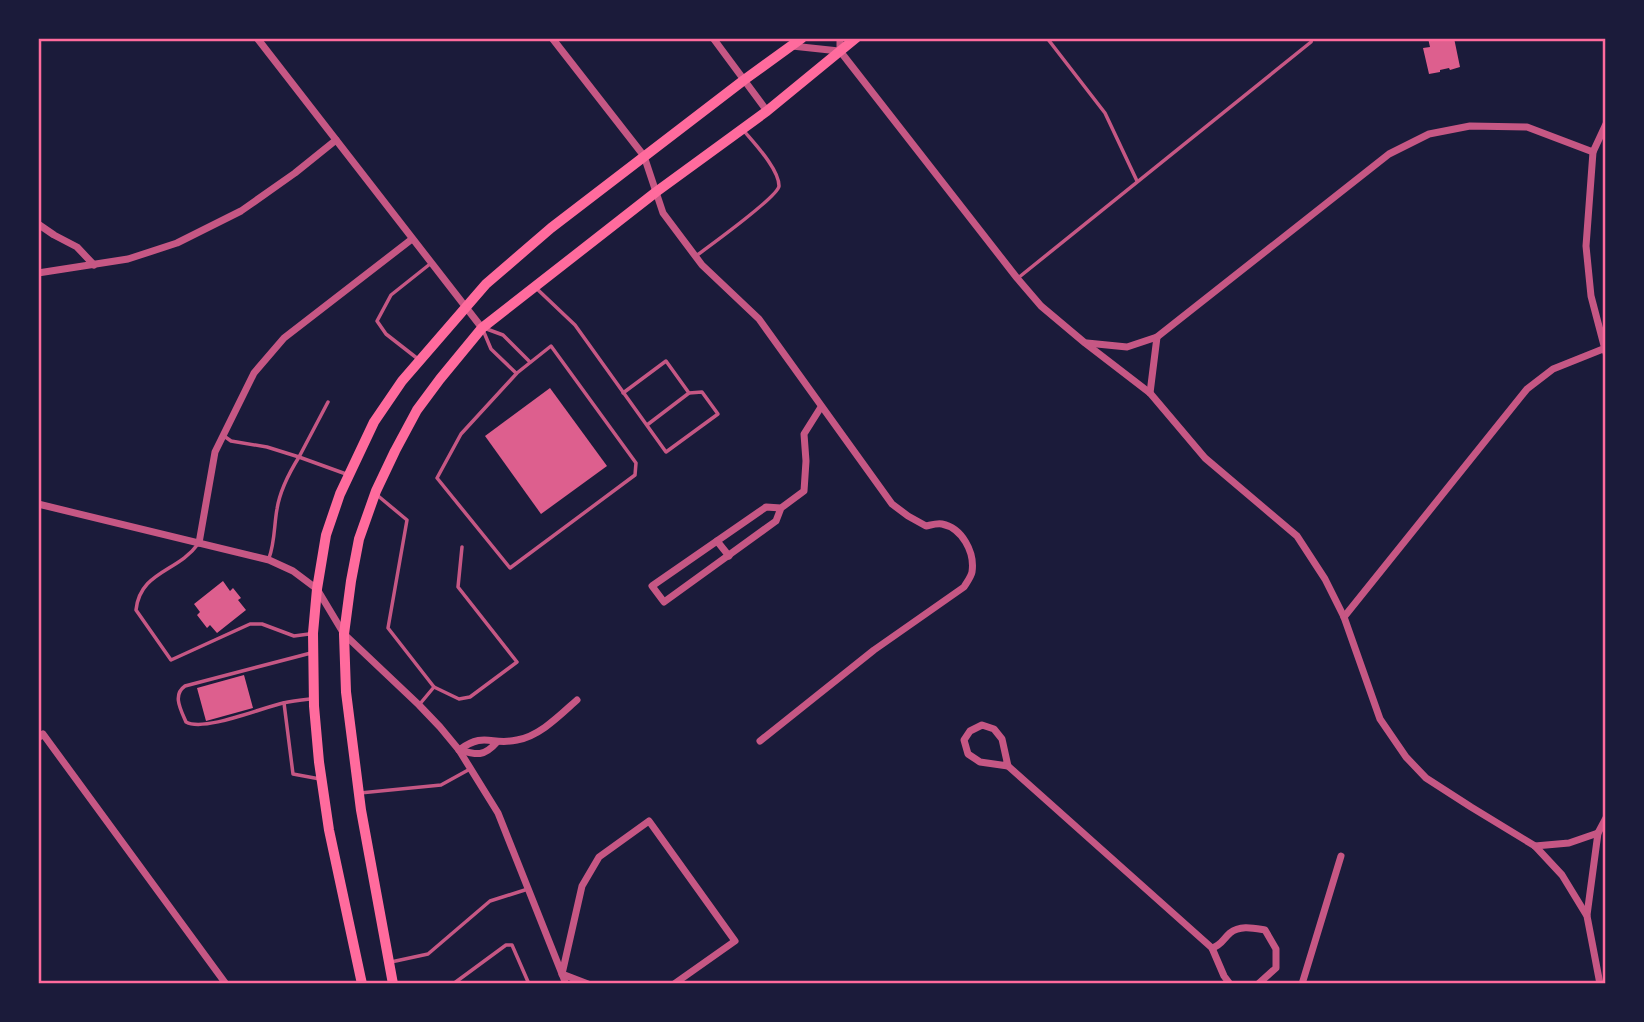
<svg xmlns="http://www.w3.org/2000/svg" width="1644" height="1022" font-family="'Varela Round',sans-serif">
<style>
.building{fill:#dd5f8e}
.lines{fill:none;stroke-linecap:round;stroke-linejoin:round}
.service{stroke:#c65784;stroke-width:3.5}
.minor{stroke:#c65784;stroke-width:7}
.primary{stroke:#ff6b9d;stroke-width:10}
.neatline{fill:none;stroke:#ff6b9d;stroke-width:2.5}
</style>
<rect width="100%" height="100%" fill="#1b1b3a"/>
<g class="building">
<polygon points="1428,38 1454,38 1460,67 1450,70 1449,68 1440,70 1440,72 1429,74 1423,48 1430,47"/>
<polygon points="550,388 607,466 541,514 485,436"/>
<polygon points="223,581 230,591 233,588 241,598 238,600 246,610 217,633 210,625 207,628 197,615 200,612 194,604"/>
<polygon points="244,675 253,708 206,721 197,688"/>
</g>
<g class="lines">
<g class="service">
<polyline points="1047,38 1105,113 1137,181"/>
<path d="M696 256C708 247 778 197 779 186 779 169 754 143 744 131"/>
<polyline points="1018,278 1311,42 1312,38"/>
<polyline points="536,288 575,325 666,452 718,414 702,392 689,393 647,425"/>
<polyline points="484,328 503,335 530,362"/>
<polyline points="483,330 491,349 516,373"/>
<polygon points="551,346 636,463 635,475 510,568 437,478 461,434 517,373"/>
<polyline points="418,359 386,334 377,321 391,295 430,264"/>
<polyline points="623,393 666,361 689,393"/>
<polyline points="224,436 231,441 267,447 299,457 328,402"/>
<polyline points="377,495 407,520 388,628 434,687 419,705"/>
<path d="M198 544C178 572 140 571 136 610L171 660 250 624H262L294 636 309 634"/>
<path d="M269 558C275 542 274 525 277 509 280 490 289 473 299 457L346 474"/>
<polyline points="434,687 459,699 470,697 517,662 458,587 462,547"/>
<path d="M310 699C301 700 292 701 283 703 261 708 204 732 186 722 181 710 172 695 185 686L311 653"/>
<polyline points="284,703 293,774 320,779"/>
<polyline points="360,793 441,785 470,769"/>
<polyline points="391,962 428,954 490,901 528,889"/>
<polyline points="453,984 506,945 512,945 529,984"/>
</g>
<g class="minor">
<polyline points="257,38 482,328"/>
<path d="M552 38 644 156 663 213 702 265 759 319 892 504 908 516 926 526C931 525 937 523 942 524 962 528 975 552 972 572 971 577 967 582 964 587L874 650 760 741"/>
<polyline points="713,38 767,111"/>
<polyline points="840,38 840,51 1017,278 1041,306 1085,343 1150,393 1205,458 1297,536 1325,579 1344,617 1380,719 1406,757 1426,778 1471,807 1535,846 1562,875 1587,916 1600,984"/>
<polyline points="792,46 839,51"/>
<polyline points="1606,124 1593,152 1586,246 1591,296 1606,353"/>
<polyline points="38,224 54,235 77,247 94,265"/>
<polyline points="38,273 128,259 177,243 241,211 295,173 336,140"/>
<polyline points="1087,343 1127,347 1157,337"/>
<polyline points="1150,393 1157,337 1389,154 1429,134 1470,126 1527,127 1593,152"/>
<polyline points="38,504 269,560 293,571 317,589 344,634 419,705 440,727 459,750 498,813 566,984"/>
<polyline points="781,508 776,521 664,602 652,586 766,507 781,508 804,491 806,461 804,434 821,407"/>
<polyline points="717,541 729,556"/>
<polyline points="199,543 215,452 254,373 284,338 412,239"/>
<polyline points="1344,617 1527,389 1553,369 1603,349"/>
<polygon points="982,725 994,729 1002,739 1008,766 980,762 968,754 964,740 970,731"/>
<polyline points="38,738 43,734 226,984"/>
<path d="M459 750C485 731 491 746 517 740 540 736 560 715 577 700"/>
<path d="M459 750C477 755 484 757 497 742"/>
<polyline points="1008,766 1212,948 1224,976 1230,984"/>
<polyline points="1535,846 1569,843 1598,833"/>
<polyline points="1587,915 1598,833 1606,818"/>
<path d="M1212 948C1222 945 1223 939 1230 933 1240 925 1253 928 1265 930L1276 949V968L1258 984"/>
<polyline points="588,984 562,974 582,886 599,857 649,821 735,941 674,984"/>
<polyline points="1302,984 1341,856"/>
</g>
<g class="primary">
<polyline points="362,984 329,830 319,762 314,706 313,633 317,589 326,535 340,494 374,422 402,381 486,284 551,228 744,80 802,38"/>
<polyline points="393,984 361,810 346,692 344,634 351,581 359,539 376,491 395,451 417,410 440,379 482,328 656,192 767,111 856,38"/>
</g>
</g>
<rect width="1644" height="1022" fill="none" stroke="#1b1b3a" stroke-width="80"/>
<rect x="40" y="40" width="1564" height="942" class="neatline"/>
</svg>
